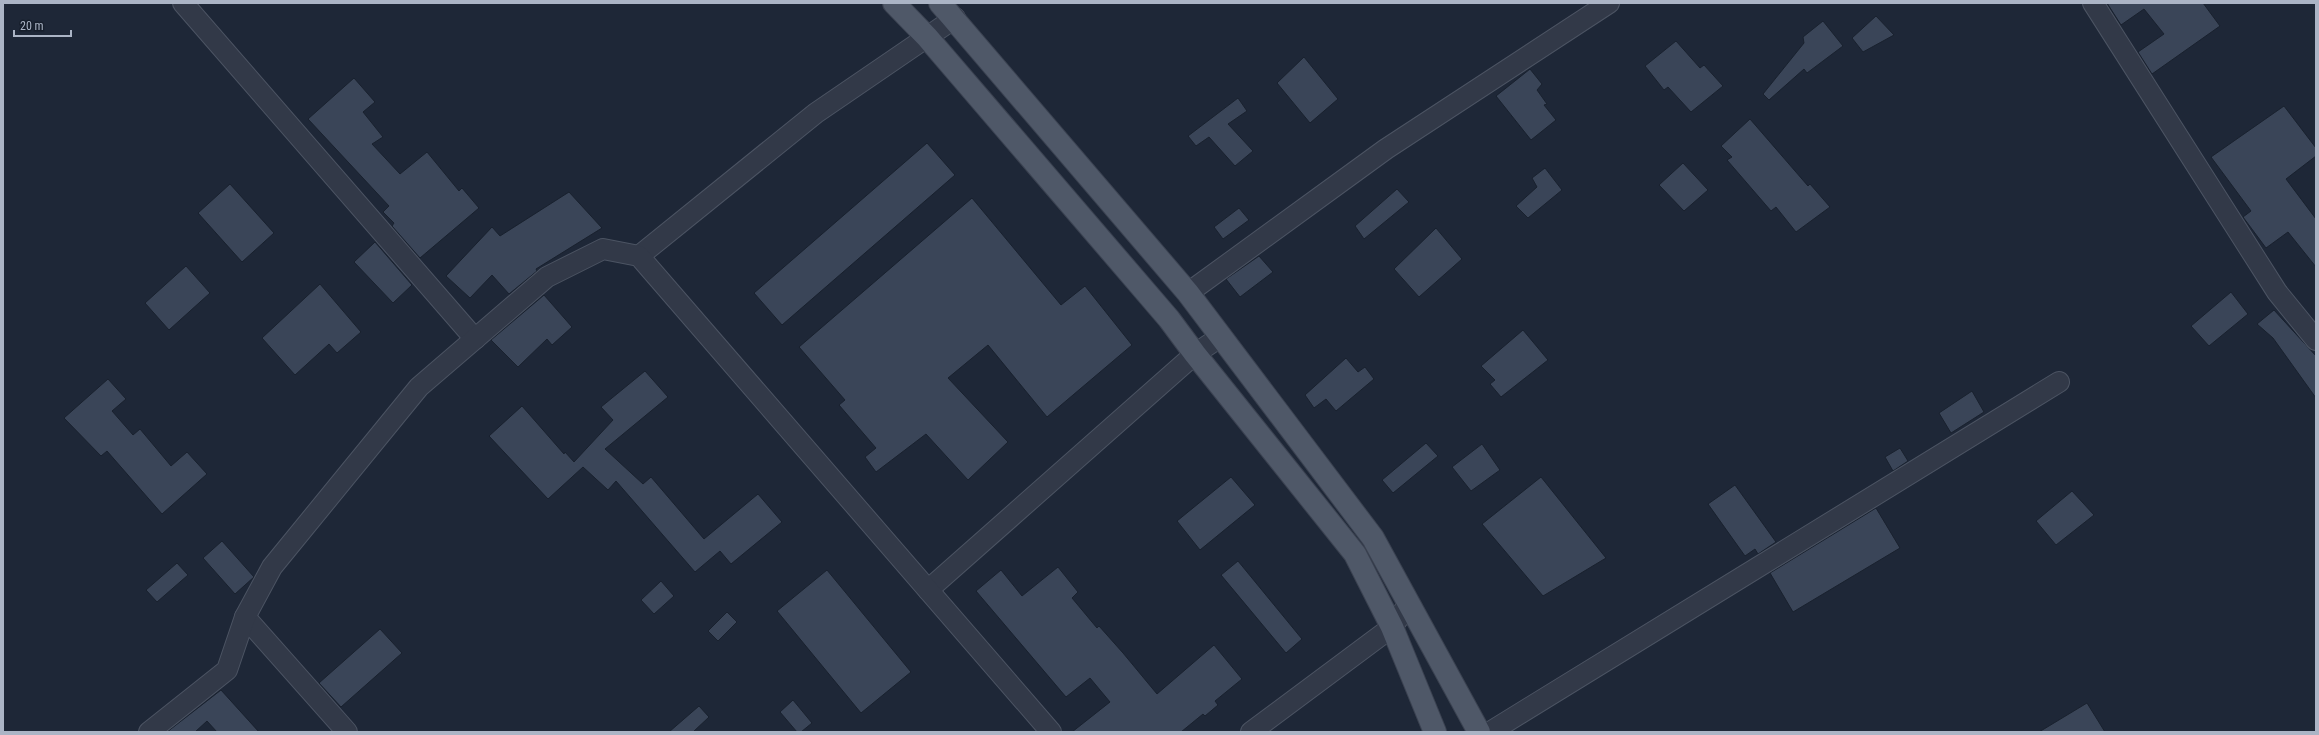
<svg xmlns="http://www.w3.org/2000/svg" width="2319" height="735" font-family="'Roboto Condensed',sans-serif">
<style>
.building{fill:#3a4558;stroke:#19212e}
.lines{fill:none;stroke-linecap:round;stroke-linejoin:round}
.minor-casing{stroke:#4c5463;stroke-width:22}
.major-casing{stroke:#3b4251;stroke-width:24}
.minor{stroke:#323948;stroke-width:20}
.major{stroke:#4f5868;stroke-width:22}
</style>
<rect width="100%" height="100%" fill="#1e2737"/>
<g class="building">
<polygon points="2107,3 2203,3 2220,26 2152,74 2138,52 2164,34 2144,9 2121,25"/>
<polygon points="1876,16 1894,35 1863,52 1852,38"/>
<polygon points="1823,21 1843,46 1807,73 1804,69 1769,100 1763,94 1804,43 1803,37"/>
<polygon points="1676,41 1700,68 1704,65 1723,86 1691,112 1668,87 1664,90 1645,66"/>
<polygon points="1304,57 1338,99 1310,123 1277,83"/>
<polygon points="1530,69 1542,84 1537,90 1547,104 1544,105 1556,120 1531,140 1496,96"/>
<polygon points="354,78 375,102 363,112 383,137 372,144 400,174 427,152 459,191 462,188 479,208 420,258 392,226 394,223 383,212 389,206 308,119"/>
<polygon points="1238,98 1247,111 1228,124 1253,151 1235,166 1209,137 1196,146 1188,136"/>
<polygon points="2284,106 2316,148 2316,156 2286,179 2316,219 2316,267 2288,232 2266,248 2243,217 2251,211 2211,157"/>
<polygon points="1750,119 1808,186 1810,184 1830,207 1796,232 1776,207 1771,211 1727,160 1732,157 1721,146"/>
<polygon points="927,143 955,175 782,325 754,293"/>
<polygon points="1683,163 1708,190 1684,211 1659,185"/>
<polygon points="1545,168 1562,190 1528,218 1516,206 1537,187 1532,178"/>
<polygon points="230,184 274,233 242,262 198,213"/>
<polygon points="1397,189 1409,202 1364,239 1355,226"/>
<polygon points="569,192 602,228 536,269 537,271 509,294 492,275 470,298 446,276 492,227 500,236"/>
<polygon points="972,198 1061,305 1085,286 1132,345 1047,417 988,345 948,378 1008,442 968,480 926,434 876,472 865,457 876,448 839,405 845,400 799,347"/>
<polygon points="1239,208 1249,220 1223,239 1214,227"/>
<polygon points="1436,228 1462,259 1419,297 1394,269"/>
<polygon points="375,242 412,285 393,303 354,262"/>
<polygon points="1259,256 1273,272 1240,297 1226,279"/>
<polygon points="186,266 210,293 169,330 145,303"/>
<polygon points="320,284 361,332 337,353 329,344 295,375 262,338"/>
<polygon points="2231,292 2248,314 2209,346 2191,326"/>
<polygon points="544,295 572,327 552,345 547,339 518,367 491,340"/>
<polygon points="2274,310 2316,356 2316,398 2273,338 2257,324"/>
<polygon points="1523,330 1548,360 1501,397 1490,384 1495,380 1481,366"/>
<polygon points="1346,358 1358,372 1365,367 1374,379 1336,411 1326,399 1314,408 1305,395"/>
<polygon points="645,371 668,397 605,449 643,484 651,477 704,539 758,494 782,522 731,564 720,551 695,572 616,481 608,490 583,467 548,499 489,436 522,406 564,454 565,452 574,462 613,420 601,407"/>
<polygon points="108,379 126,399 112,411 133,435 140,429 171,466 187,452 207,474 162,514 107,451 101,456 64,418"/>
<polygon points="1972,391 1984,412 1951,433 1939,413"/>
<polygon points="1426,443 1438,456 1393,493 1382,480"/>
<polygon points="1482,444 1500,470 1471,491 1452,467"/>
<polygon points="1900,448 1908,461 1893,471 1885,457"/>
<polygon points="1231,477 1255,505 1200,550 1177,521"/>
<polygon points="1541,477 1606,558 1543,596 1482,524"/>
<polygon points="1735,485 1776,542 1758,554 1755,549 1745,556 1708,504"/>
<polygon points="2072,491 2094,515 2056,545 2036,521"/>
<polygon points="1876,508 1900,548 1793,612 1770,573"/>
<polygon points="222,541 254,577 235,594 203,558"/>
<polygon points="1238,561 1302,639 1286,653 1221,575"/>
<polygon points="177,563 188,575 157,602 146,590"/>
<polygon points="1058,567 1078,592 1072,598 1097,628 1099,626 1123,653 1157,694 1214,645 1242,679 1215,701 1218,705 1205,716 1203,714 1181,732 1072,732 1110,702 1090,678 1066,697 976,591 1001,570 1022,596"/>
<polygon points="827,570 911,672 861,713 777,611"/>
<polygon points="661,581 674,596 654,614 641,600"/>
<polygon points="727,612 737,622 718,641 708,631"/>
<polygon points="380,629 402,653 341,707 319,683"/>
<polygon points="221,690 259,732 217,732 207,721 195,732 167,732"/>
<polygon points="793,700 812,723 801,732 797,732 780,712"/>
<polygon points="2087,703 2105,732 2039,732"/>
<polygon points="699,706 709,717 693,732 669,732"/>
</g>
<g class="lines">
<g class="minor-casing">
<g id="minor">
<polyline points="183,3 475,339"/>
<polyline points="2093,3 2277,292 2316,340"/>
<polyline points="639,256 816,113 955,18"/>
<polyline points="1188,293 1386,149 1609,3"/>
<polyline points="928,590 1195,354 1220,337"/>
<polyline points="245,617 347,732"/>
<polyline points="149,732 227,670 245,617 272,567 419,387 547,277 603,249 639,256 1051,732"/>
<polyline points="1251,732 1392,627 1408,605"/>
<polyline points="1490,732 2059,382"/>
</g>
</g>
<g class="major-casing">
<g id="major">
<polyline points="894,3 927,37 1169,319 1195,354 1355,554 1392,627 1435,732"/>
<polyline points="940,3 1188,293 1373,538 1479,732"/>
</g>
</g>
<use href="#minor" class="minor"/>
<use href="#major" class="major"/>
</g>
<rect width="2319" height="735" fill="none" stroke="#abb4c5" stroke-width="8"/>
<path d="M14 30v6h57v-6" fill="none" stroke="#abb4c5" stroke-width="2"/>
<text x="20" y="30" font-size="12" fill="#abb4c5" stroke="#171f2c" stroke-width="3" paint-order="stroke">20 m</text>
</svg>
